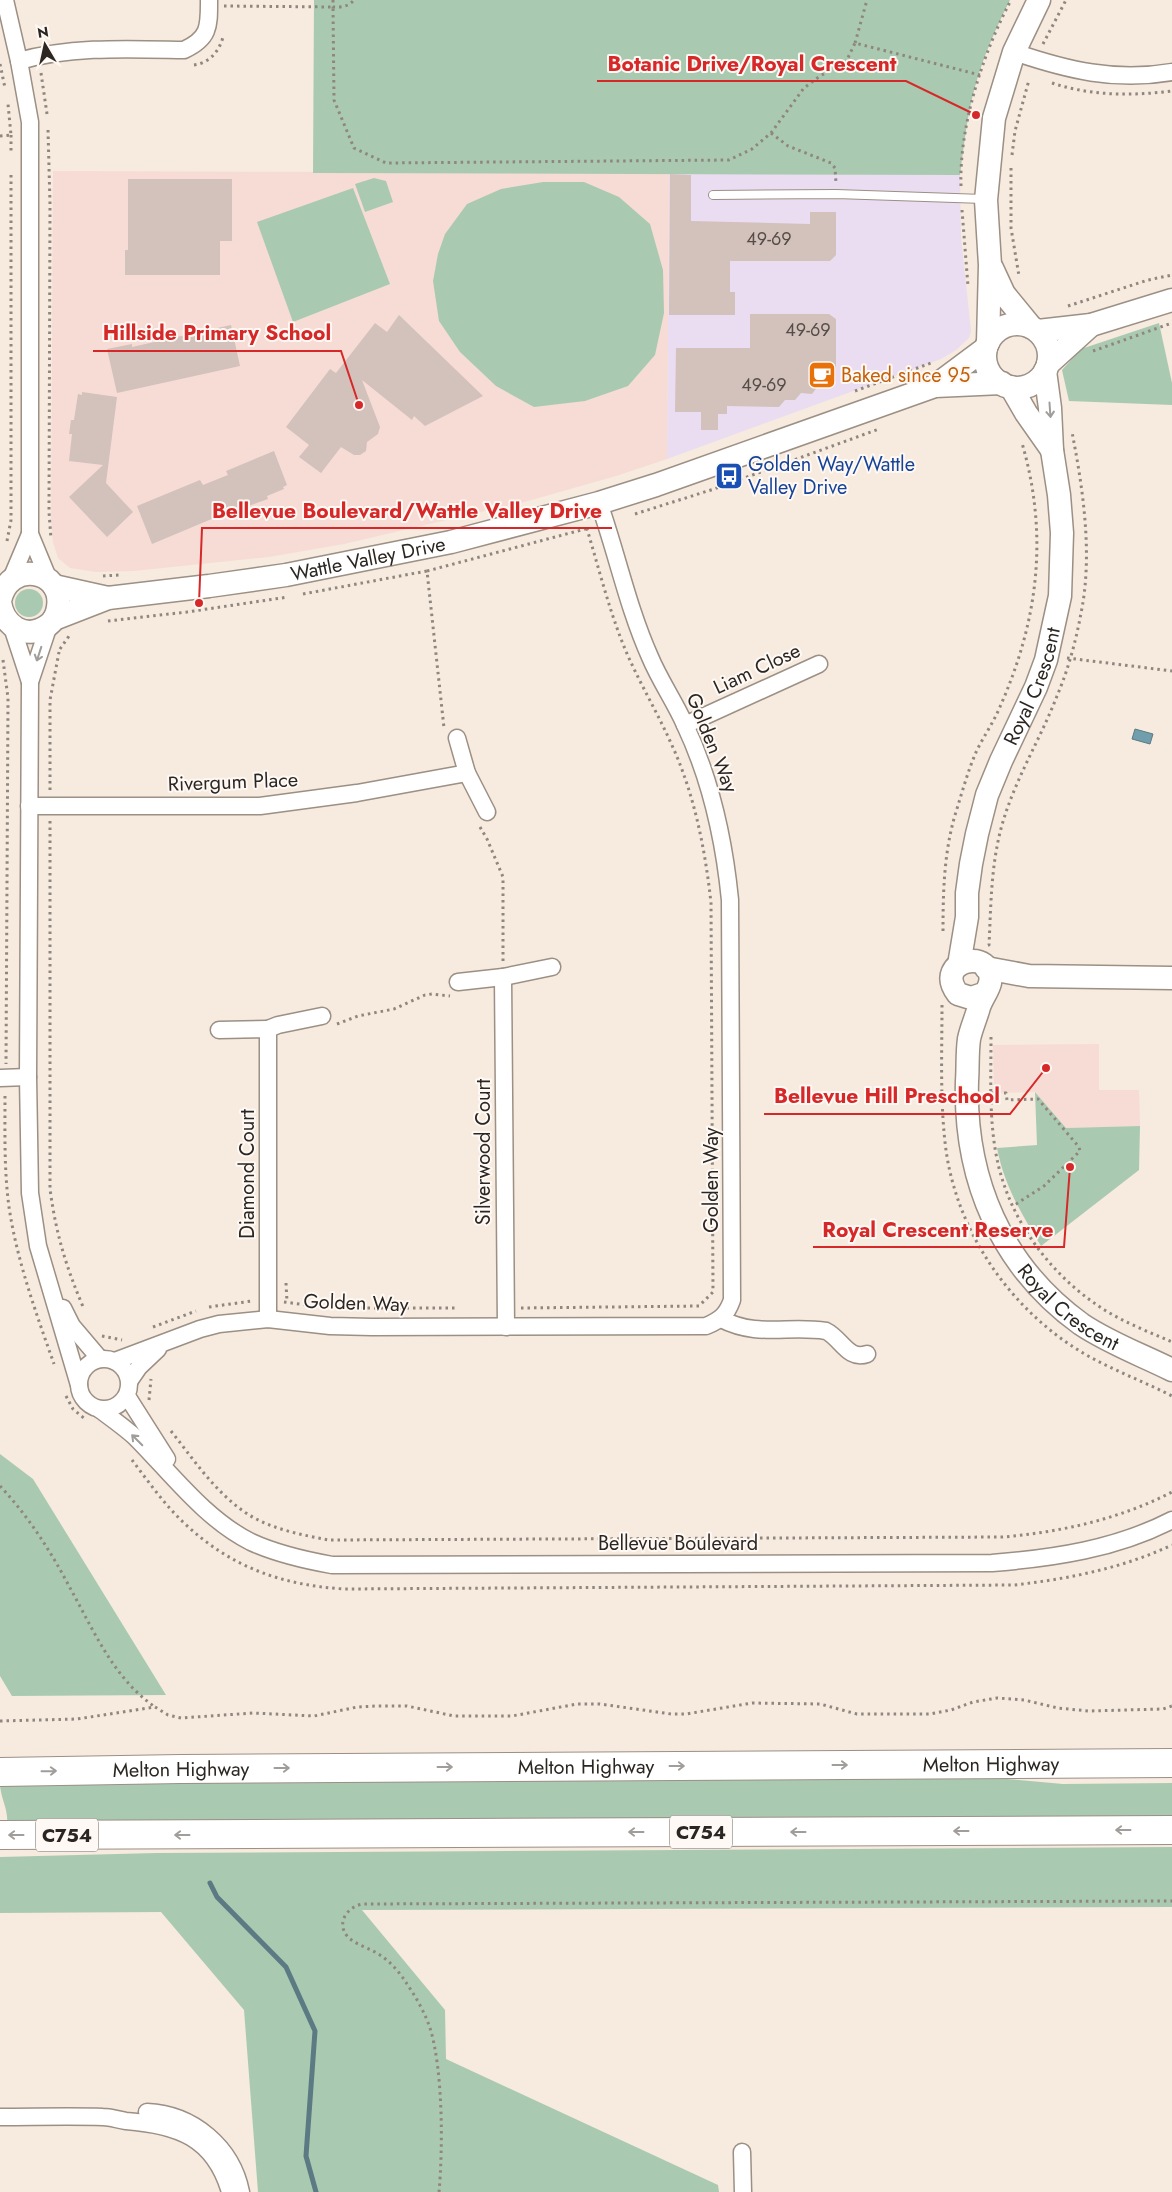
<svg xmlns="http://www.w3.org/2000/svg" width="1172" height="2192" font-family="Jost,sans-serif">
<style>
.commercial{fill:#eaddf1}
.education{fill:#f6dcd5}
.green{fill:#a9cab1}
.water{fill:#719ead;stroke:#5c7a83}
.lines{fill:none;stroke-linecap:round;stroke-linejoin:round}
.stream{stroke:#5c7a83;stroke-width:5}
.building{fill:#d3c1bb}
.lane-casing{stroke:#9c8f84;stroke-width:10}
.street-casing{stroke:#9c8f84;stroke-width:19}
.secondary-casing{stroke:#9c8f84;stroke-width:25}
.highway-casing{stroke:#9c8f84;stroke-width:30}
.path{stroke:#8f867e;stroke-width:3;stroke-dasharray:2.5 4;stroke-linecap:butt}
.lane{stroke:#fff;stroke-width:8}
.street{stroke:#fff;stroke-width:16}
.secondary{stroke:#fff;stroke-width:22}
.highway{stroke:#fff;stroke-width:28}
.oneway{stroke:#a09d9b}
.labels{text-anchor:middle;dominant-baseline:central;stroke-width:4;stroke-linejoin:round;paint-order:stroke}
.number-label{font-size:18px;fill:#554d48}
.shield{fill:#fef9f4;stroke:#6a6560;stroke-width:1}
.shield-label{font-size:19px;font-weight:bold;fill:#2b2621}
.food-label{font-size:20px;fill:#c56008;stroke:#fef9f4;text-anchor:start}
.transit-label{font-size:20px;fill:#164399;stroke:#fef9f4;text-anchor:start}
.street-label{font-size:20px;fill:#2b2621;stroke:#fef9f4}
.leader{fill:none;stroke:#d62828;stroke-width:2}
.callout-dot{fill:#d62828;stroke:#fef9f4;stroke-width:2}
.callout-label{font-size:21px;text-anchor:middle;font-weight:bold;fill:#d62828;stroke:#fef9f4;stroke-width:4;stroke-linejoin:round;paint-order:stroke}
</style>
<rect width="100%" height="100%" fill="#f7eade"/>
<polygon class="commercial" points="669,173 960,175 961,237 971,331 969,338 956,350 941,359 667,459"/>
<g class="education">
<polygon points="53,171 669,173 667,459 616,476 528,501 344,544 269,557 134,571 96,572 70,568 58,558 53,542 51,517"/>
<polygon points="1099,1044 1099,1090 1139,1090 1140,1126 1066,1128 1035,1092 994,1093 993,1045"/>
</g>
<g class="green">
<path d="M314 0H1010C996 28 983 57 975 87 967 115 964 146 960 175L313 173Z"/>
<polygon points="374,178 386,181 393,202 365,212 355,184"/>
<polygon points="543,182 584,182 619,197 650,224 663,270 664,313 655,355 628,386 585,401 534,407 496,386 460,352 439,321 433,281 438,254 445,234 467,204 501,189"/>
<polygon points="353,188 390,284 293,322 257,222"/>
<polygon points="1159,323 1172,383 1172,405 1069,401 1062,370 1081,349"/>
<circle cx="29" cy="603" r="14"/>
<path d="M1035 1092 1066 1128 1140 1126 1139 1170 1041 1246C1022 1215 1004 1185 997 1148L1037 1145Z"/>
<polygon points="0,1454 33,1479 166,1695 12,1696 0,1676"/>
<path d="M963 1775 1063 1784 1172 1783V1820L7 1825C9 1809 0 1798 0 1783Z"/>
<polygon points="1172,1847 1172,1907 362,1910 445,2010 446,2059 718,2185 719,2192 258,2192 244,2010 161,1912 0,1913 0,1857 156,1853"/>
</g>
<polygon class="water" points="1135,729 1153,734 1150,744 1132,739"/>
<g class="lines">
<polyline class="stream" points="210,1883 217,1897 286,1967 315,2031 306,2156 316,2192"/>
</g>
<g class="building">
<polygon points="670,174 691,175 691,221 810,224 810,212 836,212 836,255 830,261 730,261 730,292 735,292 735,315 669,315"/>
<polygon points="128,179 232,179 232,241 220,241 220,275 125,275 125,250 128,250"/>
<polygon points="750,314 829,314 836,319 836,381 828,387 818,386 812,394 801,393 795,400 785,400 779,407 727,406 727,414 718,414 718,430 701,430 701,412 675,412 676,348 750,348"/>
<polygon points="399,315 483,396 425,426 414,416 412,420 362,380 380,427 378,434 367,442 366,451 360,455 354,455 341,447 321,473 299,457 309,445 286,427 330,369 336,373 375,323 387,332"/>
<polygon points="231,325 240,366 117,393 107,349 132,344 132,347"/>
<polygon points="82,392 117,397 106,483 133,512 107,537 69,497 103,465 69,461 72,434 69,434 71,420 74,420 78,394 82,395"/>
<polygon points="274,451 287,485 283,487 284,489 267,496 268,499 246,507 245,505 152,544 137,506 200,480 203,485 228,475 226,471"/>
</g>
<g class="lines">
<g class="lane-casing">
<polyline id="lane" points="713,195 836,194 984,199"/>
</g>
<g class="street-casing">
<g id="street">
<polyline points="5,0 19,61 30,122 30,534 49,580"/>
<path d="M1014 52C1067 70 1115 82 1172 72"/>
<path d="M19 61C72 46 130 49 184 50 210 38 209 26 209 0"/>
<polyline points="11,579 30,534"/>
<polyline points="49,625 30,682 28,1077 30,1193 38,1246 79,1385"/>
<polyline points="12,627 30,682"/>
<polyline points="685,725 819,664"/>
<polyline points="467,773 487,812"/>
<polyline points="29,806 260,806 357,793 467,773 457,738"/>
<polyline points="503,977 552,967"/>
<polyline points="458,982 503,977 506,1327"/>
<polyline points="268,1029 278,1025 322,1016"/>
<polyline points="219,1030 268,1029 268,1319"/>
<polyline points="0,1078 28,1077"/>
<polyline points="63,1308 72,1326 100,1359"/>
<path d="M721 1319C758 1338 788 1325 826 1331 841 1338 848 1361 867 1354"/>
<circle cx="104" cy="1384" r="25"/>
<path d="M115 1361 200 1329 219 1324 268 1319 330 1326 372 1327 706 1326C721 1320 727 1314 732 1300L730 900C724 839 711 780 685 725 675 702 660 681 650 657 628 608 617 554 599 503"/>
<polyline points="130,1380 139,1367 158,1349"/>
<polyline points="127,1396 167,1459"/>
<path d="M99 1409C111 1418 124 1427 135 1437 171 1473 205 1519 251 1542 277 1554 304 1560 332 1565L992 1563C1054 1558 1116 1549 1172 1520"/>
<path d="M147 2112C193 2114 232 2147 241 2192"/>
<path d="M0 2117C34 2117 69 2116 103 2117 111 2117 118 2120 126 2121 177 2125 214 2137 230 2192"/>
<polyline points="742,2152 743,2192"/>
</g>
</g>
<g class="secondary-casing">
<g id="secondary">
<polyline points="992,268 1004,294 1031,327"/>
<circle cx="1017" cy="356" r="32"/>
<polyline points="1038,331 1091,325 1172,300"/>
<polyline points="988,343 990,265 986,200 994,118 1014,52 1039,0"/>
<polyline points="1048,364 1091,325"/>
<polyline points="935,386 986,348"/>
<polyline points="1011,387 1026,413 1052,450"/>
<polyline points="54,586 108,598"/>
<path d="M0 601C8 559 64 569 58 607 57 615 53 622 47 626 25 641 3 625 0 602"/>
<path id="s1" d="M54 619 108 598 209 586 286 575 451 542 599 503 656 485 935 386 1002 383"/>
<path id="s2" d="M959 965 967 917V893L971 864 977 834 987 795 1001 761 1036 687 1046 660 1060 596 1062 533 1059 495 1052 450 1050 408 1045 371"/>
<polyline points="986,968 1029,976 1172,978"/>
<path id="s3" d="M983 994 971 998 958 994C931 959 997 947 990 983 988 991 982 998 979 1007 976 1018 971 1029 969 1039 967 1053 968 1068 967 1081 964 1179 1001 1266 1081 1324 1109 1343 1142 1355 1172 1370"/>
</g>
</g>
<g class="highway-casing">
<g id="highway">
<path id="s4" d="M0 1772 181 1769 1172 1763"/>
<polyline points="0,1835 1172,1830"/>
</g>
</g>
<g class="path">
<path d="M333 0V7C342 7 348 7 354 0"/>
<polyline points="224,6 333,7 334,100 354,148 386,163 729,160 752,149 771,133 804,88 820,76 846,62 855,43 980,75"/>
<polyline points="855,43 867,0"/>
<polyline points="1043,44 1066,0"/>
<polyline points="0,64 5,88"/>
<path d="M194 65C209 63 219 52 223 37"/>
<polyline points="41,73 47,114"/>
<path d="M1052 83C1091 96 1132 96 1172 91"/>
<polyline points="48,130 50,204 49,512 51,539"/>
<polyline points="771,133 788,146 831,163 835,168 836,183"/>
<polyline points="11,135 11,154"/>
<polyline points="0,136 11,135 8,104"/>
<polyline points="1012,155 1015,131 1029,80"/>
<polyline points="1011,168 1011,228 1019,276"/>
<path d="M961 186C959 126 983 53 1011 0"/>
<polyline points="962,210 968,286"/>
<polyline points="1068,306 1148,280 1172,275"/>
<polyline points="1093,351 1172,323"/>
<polyline points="855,391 931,363"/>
<polyline points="635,514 714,489 879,429"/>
<polyline points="7,541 11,520 11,175"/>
<polyline points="427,571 589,528"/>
<polyline points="103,576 120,575"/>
<polyline points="303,594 427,571 444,728"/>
<polyline points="108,621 187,612 288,597"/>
<polyline points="60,649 69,636"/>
<polyline points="1067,658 1172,671"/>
<polyline points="3,660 8,698 6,1064"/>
<polyline points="50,790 50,700 59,652"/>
<path d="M50 821V1189C56 1234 66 1267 84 1309"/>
<polyline points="480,827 487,839 503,877 503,961"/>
<path d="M943 931C943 892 944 853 955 815 962 793 968 770 977 750 984 736 993 723 999 709 1038 622 1049 536 1022 443"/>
<path d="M988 945H989C991 904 991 864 1002 825 1015 779 1040 740 1057 696 1068 670 1076 641 1081 613 1093 555 1083 489 1072 432"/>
<path d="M942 1005C942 1050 940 1097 945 1142 954 1228 1009 1309 1083 1353 1112 1370 1143 1381 1172 1396"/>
<polyline points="337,1024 358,1016 394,1009 425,995 432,994 450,996"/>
<path d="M991 1037C991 1076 989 1116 996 1154 1007 1215 1046 1270 1097 1305 1120 1321 1147 1331 1172 1342"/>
<polyline points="991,1093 1006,1093 1007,1100 1038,1099 1079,1147 1080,1151 1044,1186 1013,1206"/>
<path d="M5 1096C5 1133 4 1170 9 1207 17 1261 36 1313 54 1364"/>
<polyline points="286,1283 287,1302"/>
<polyline points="284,1302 315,1306"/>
<polyline points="209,1307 252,1301"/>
<polyline points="361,1308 455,1308"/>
<path d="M521 1308 699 1306 713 1292 711 903C705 848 694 792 670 741 656 710 638 680 625 649 609 610 599 569 587 529"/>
<polyline points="153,1327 196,1311"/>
<polyline points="102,1336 122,1340"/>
<polyline points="66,1396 73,1409 85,1419"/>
<polyline points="149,1400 151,1379"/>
<path d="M171 1431C194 1460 215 1492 246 1513 270 1529 302 1535 329 1540L1003 1537C1061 1532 1120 1519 1172 1492"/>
<path d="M132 1460C148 1481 164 1504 183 1522 230 1567 281 1585 344 1589L1014 1585C1068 1579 1123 1568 1172 1545"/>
<path d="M0 1486C28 1516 50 1550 69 1586 93 1629 113 1678 155 1707"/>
<polyline points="0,1721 77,1719 155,1707 168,1715 181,1718 253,1713 314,1716 357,1707 377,1706 407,1706 454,1716 512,1716 577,1704 600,1704 671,1714 686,1714 752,1703 820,1704 857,1714 930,1714 951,1710 973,1702 997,1698 1024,1700 1058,1708 1088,1711 1163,1709 1172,1706"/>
<path d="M439 2192C443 2148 443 2070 430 2028 425 2013 416 1997 407 1984 399 1971 388 1959 375 1952 366 1947 355 1944 348 1937 335 1923 348 1906 363 1904L1172 1901"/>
</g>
<use href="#lane" class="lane"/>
<use href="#street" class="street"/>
<use href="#secondary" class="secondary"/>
<use href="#highway" class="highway"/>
</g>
<defs><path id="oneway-shaft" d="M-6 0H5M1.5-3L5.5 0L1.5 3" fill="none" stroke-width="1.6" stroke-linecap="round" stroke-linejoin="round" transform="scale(1.25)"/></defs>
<g class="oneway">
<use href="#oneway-shaft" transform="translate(1050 410) rotate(86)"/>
<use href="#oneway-shaft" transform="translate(39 654) rotate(108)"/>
<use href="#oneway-shaft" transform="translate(137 1440) rotate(-135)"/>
<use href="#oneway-shaft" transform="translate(840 1765)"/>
<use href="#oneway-shaft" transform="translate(677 1766)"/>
<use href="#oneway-shaft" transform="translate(445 1767)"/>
<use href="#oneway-shaft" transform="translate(282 1768)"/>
<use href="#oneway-shaft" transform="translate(49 1771) rotate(-1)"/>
<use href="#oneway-shaft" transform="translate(1123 1830) rotate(180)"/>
<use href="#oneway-shaft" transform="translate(961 1831) rotate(180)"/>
<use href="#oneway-shaft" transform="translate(636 1832) rotate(180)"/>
<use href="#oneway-shaft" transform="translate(798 1832) rotate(180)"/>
<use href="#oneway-shaft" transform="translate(16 1835) rotate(180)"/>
<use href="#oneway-shaft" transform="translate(182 1835) rotate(-180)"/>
</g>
<defs>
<g id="cafe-square" transform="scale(1.4375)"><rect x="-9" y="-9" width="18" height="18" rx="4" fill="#e8710a" stroke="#fef9f4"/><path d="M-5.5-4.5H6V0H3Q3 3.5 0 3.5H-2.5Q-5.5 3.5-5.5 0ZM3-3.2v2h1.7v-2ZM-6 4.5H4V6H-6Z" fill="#fff"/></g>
<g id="bus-square" transform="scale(1.4375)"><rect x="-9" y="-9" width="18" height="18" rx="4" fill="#1a4fb4" stroke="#fef9f4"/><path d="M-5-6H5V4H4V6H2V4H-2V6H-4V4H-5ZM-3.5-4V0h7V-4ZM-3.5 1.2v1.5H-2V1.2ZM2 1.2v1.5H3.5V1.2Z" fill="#fff"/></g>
</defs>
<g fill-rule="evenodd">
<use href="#cafe-square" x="822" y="375"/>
<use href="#bus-square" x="729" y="476"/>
</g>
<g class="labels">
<g class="number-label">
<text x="769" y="239">49-69</text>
<text x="808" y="330">49-69</text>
<text x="764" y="385">49-69</text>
</g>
<g class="shield">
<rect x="670" y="1815.5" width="62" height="33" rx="4"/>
<rect x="36" y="1818.5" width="62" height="33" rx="4"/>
</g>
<g class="shield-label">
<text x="701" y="1832">C754</text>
<text x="67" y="1835">C754</text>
</g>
<g class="food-label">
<text x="841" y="375">Baked since 95</text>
</g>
<g class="transit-label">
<text x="748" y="464">Golden Way/Wattle<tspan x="748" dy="23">Valley Drive</tspan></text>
</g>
<g class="street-label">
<text stroke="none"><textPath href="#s1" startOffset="321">Wattle Valley Drive</textPath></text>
<text transform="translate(757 669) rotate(-25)">Liam Close</text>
<text stroke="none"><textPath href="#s2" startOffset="291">Royal Crescent</textPath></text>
<text transform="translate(712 743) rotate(68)">Golden Way</text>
<text transform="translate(233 782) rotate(-2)">Rivergum Place</text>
<text transform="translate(483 1152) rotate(-90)">Silverwood Court</text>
<text transform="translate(247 1174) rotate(-90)">Diamond Court</text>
<text transform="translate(711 1180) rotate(-90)">Golden Way</text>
<text transform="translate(356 1303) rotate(2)">Golden Way</text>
<text stroke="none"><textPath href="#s3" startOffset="468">Royal Crescent</textPath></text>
<text x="678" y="1543">Bellevue Boulevard</text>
<text stroke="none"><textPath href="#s4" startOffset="991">Melton Highway</textPath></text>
<text stroke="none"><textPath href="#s4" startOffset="586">Melton Highway</textPath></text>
<text stroke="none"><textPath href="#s4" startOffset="181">Melton Highway</textPath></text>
</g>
</g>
<path class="leader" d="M976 115L906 81H597M359 405L341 351H93M199 603L202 528H612M1046 1068L1010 1114H764M1070 1167L1064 1247H813"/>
<g class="callout-dot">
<circle cx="976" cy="115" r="5"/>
<circle cx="359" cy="405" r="5"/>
<circle cx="199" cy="603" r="5"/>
<circle cx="1046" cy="1068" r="5"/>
<circle cx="1070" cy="1167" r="5"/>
</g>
<g class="callout-label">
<text x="752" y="71">Botanic Drive/Royal Crescent</text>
<text x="217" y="340">Hillside Primary School</text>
<text x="407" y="518">Bellevue Boulevard/Wattle Valley Drive</text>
<text x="887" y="1103">Bellevue Hill Preschool</text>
<text x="938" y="1237">Royal Crescent Reserve</text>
</g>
<g transform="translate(45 45) rotate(351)" stroke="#fef9f4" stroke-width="4" paint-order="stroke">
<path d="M0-4L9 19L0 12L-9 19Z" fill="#2b2621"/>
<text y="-8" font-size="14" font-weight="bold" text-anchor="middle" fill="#2b2621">N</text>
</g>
</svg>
